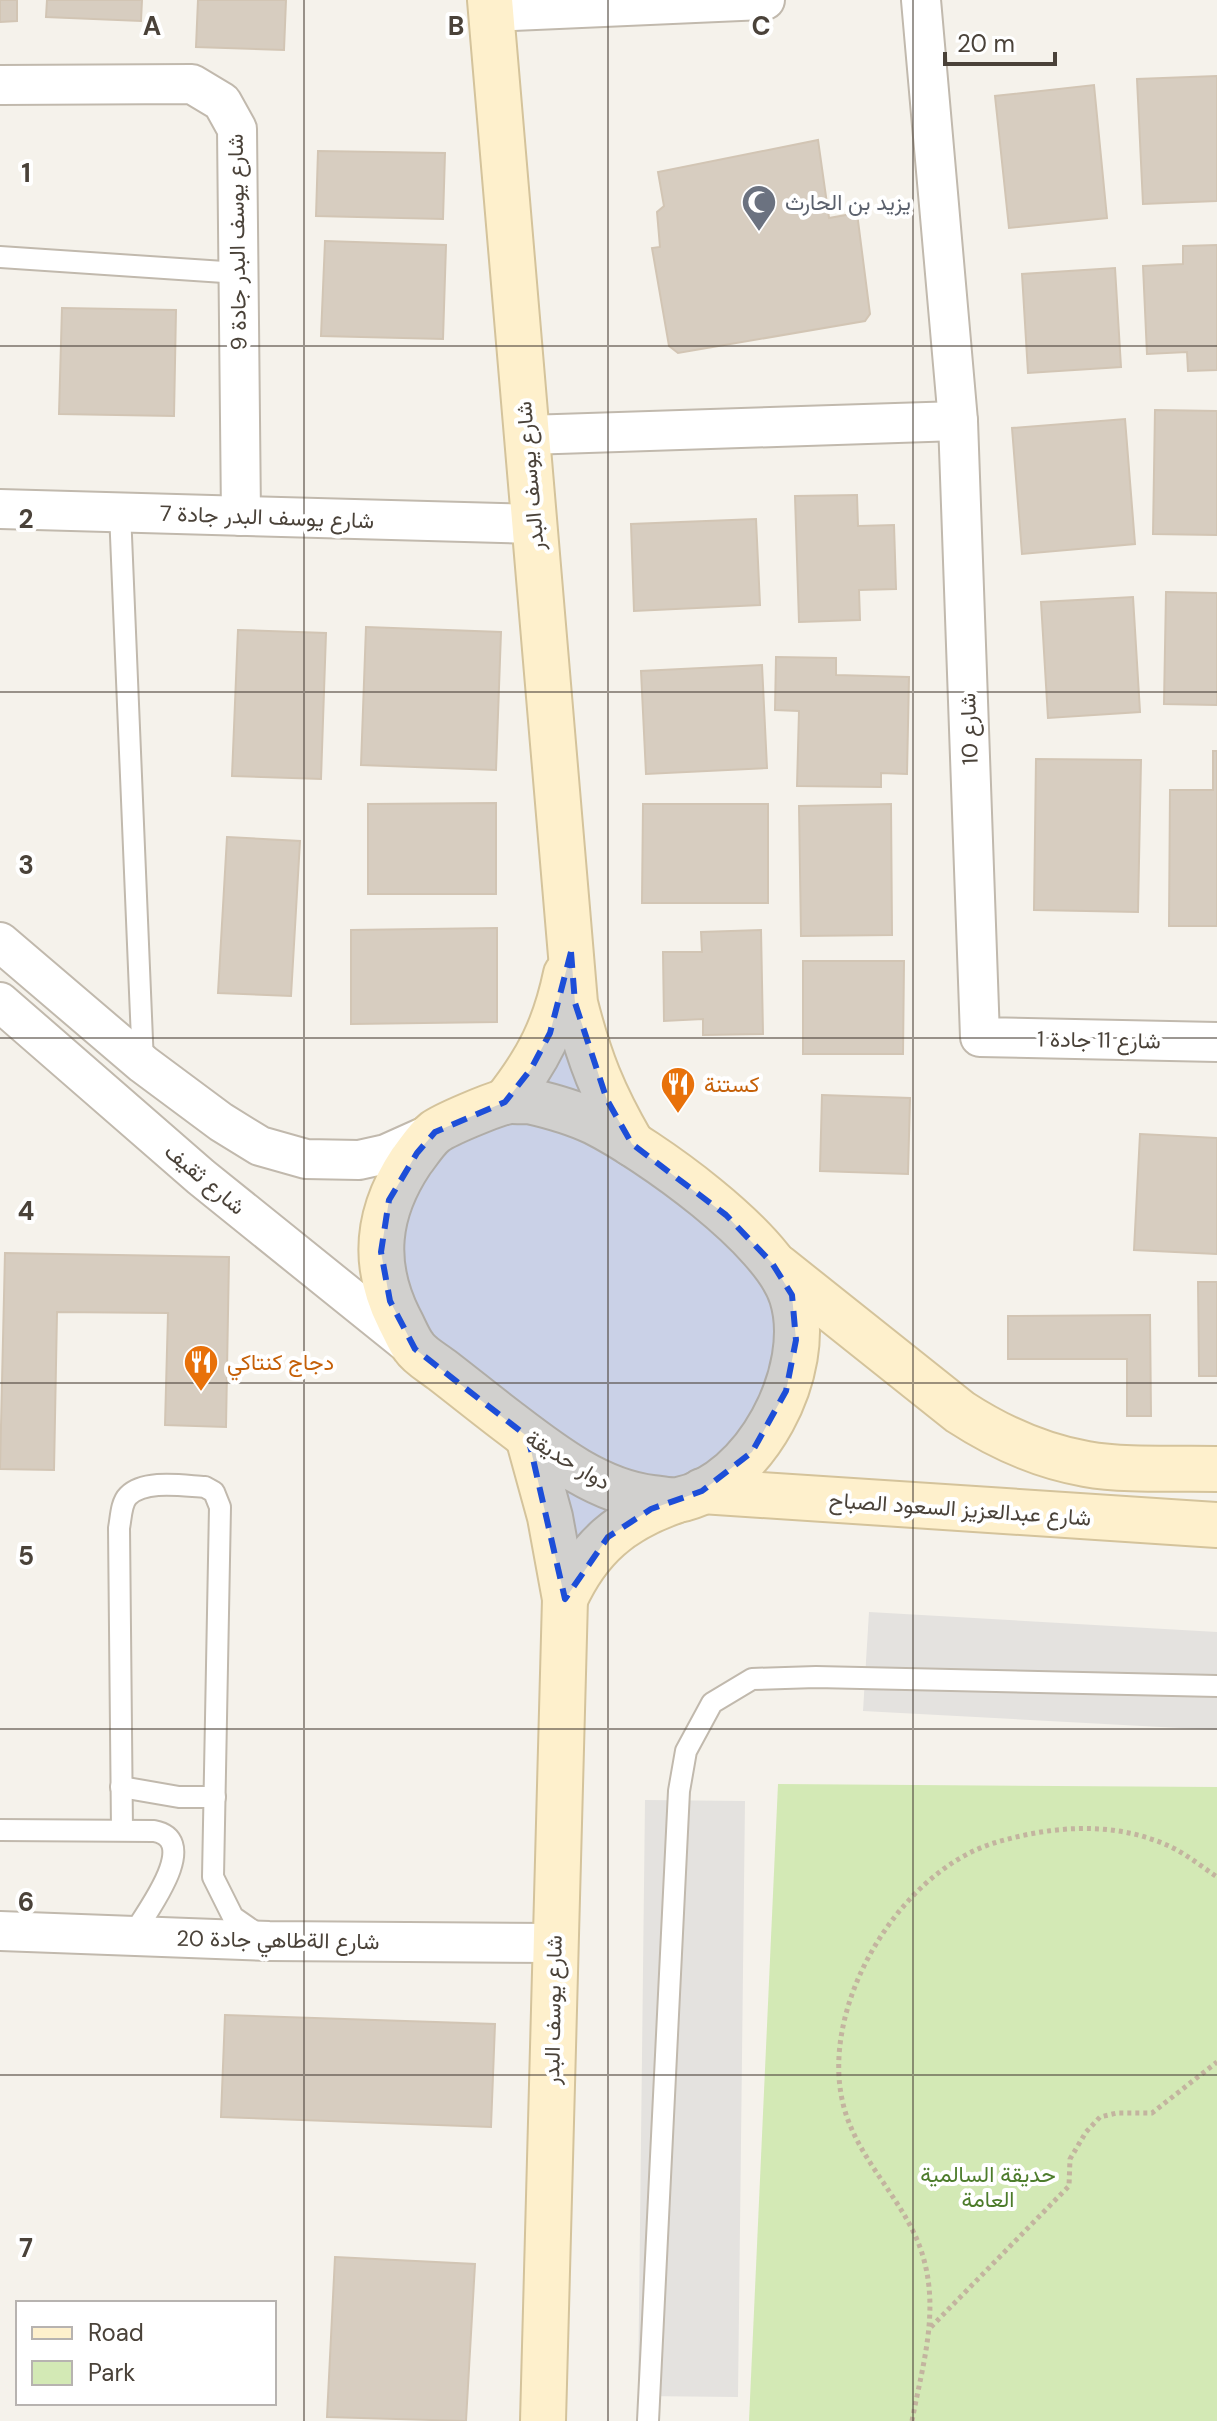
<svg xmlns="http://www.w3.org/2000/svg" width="1217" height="2421" font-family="'DM Sans',Vazirmatn,sans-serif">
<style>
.green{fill:#d3e9b5}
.parking{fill:#e4e2df}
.building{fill:#d7cdc0;stroke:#d2c5b4;stroke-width:2}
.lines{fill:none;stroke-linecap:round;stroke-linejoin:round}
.lane-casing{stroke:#c1b9ad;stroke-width:24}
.street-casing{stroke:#c1b9ad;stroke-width:42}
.secondary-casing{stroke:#d4c39b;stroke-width:48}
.path{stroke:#c3b49f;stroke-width:5;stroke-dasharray:4 4;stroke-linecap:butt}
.lane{stroke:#fff;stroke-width:20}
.street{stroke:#fff;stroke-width:38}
.secondary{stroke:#fef0cc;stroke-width:44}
.marked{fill:#1d4ed8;fill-opacity:0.2;stroke:#1d4ed8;stroke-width:6;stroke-dasharray:16 10;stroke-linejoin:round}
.grid{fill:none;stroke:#4a4239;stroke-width:2;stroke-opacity:0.55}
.labels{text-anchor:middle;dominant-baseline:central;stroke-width:8;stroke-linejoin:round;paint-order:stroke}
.worship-label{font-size:22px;fill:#5b616d;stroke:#fff;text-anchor:start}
.street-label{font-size:22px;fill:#4a4239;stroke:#fff}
.food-label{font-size:22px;fill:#c56008;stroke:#fff;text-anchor:start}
.park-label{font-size:22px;fill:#4d7c2b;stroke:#fff}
.grid-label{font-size:26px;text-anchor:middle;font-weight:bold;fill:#4a4239;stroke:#fff;stroke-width:8;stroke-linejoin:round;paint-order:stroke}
</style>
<rect width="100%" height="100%" fill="#f5f2eb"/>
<polygon class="green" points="778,1784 1217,1787 1217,2421 749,2421"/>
<g class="parking">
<polygon points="869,1612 1217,1632 1217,1730 863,1711"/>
<polygon points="645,1800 745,1801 738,2397 638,2396"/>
</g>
<g class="building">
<polygon points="0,0 17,0 17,21 0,22"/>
<polygon points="47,0 142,0 141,21 46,17"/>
<polygon points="198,0 286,0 284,50 196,47"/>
<polygon points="1217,76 1217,201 1143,204 1137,79"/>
<polygon points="1094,85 1107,218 1009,228 995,96"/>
<polygon points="818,140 829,218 857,213 870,314 865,321 678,353 669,346 652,248 660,247 657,212 664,206 658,172"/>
<polygon points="318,151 445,153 443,219 316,216"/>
<polygon points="325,241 446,245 443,339 321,336"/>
<polygon points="1217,245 1217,370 1188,371 1187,352 1147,354 1143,266 1183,264 1183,246"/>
<polygon points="1115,268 1121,367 1028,373 1022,274"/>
<polygon points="62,308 176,310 174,416 59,414"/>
<polygon points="1155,410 1217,411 1217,535 1153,534"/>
<polygon points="1125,419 1135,544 1022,554 1012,428"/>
<polygon points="857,495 858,526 894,525 896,589 859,590 860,620 799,622 795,496"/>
<polygon points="756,519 760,605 634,611 631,524"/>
<polygon points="1166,592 1217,593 1217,705 1164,704"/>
<polygon points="1133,597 1140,712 1048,718 1041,602"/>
<polygon points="366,627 501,632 496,770 361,765"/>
<polygon points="238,630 326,633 321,779 232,776"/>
<polygon points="776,657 836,658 836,675 909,677 907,774 881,773 881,787 797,786 799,711 775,710"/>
<polygon points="762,665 767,768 646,774 641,671"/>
<polygon points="1213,751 1217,751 1217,926 1169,926 1170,790 1213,790"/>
<polygon points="1036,759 1141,760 1138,912 1034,910"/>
<polygon points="496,803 496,894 368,894 368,804"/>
<polygon points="643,804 768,804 768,903 642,903"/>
<polygon points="891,804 892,935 801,936 799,806"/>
<polygon points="227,837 300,841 291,996 218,993"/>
<polygon points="497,928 497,1022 351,1024 351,930"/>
<polygon points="761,930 763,1034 703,1035 703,1019 664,1021 663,952 702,952 701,932"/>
<polygon points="803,961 904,961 903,1054 803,1054"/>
<polygon points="822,1095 910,1098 908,1174 820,1171"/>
<polygon points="1140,1134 1217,1138 1217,1254 1134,1250"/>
<polygon points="5,1253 229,1257 226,1427 165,1425 168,1313 57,1312 54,1470 0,1469"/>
<polygon points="1198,1282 1217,1282 1217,1376 1199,1376"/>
<polygon points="1150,1315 1151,1416 1127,1416 1127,1359 1008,1359 1008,1316"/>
<polygon points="225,2015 495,2024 491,2127 221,2117"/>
<polygon points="335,2257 475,2264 466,2421 327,2417"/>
</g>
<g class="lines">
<g class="lane-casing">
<g id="lane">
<polyline points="0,257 239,273"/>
<polyline points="120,512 143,1064"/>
<polyline points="121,1787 179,1797 215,1797"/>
<path d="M0 1830 154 1831C203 1840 145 1914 132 1936"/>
<path d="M122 1830 119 1528C121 1518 121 1503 128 1496 145 1479 184 1486 205 1487L214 1492 220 1507 213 1877 233 1917 262 1937"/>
<polyline points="648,2421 679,1791 686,1751 712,1703 752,1679 816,1677 1217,1686"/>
</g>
</g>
<g class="street-casing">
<g id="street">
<polyline points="921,0 958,421 980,1037 1217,1042"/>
<polyline points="491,12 765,0"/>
<polyline points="0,85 192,84 222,102 237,129 241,516"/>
<polyline points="527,435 958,421"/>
<polyline points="0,509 534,524"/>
<polyline points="0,942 143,1064 221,1122 260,1146 306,1159 359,1160 386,1154 435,1132"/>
<polyline points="0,1002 201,1177 412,1347"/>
<polyline points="0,1931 269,1941 555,1943"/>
</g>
</g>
<g class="secondary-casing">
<g id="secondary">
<path d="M490 0 575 1003C589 1059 603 1094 632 1144"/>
<path d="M529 1101C551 1106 573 1112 594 1122 648 1149 774 1238 792 1297 815 1370 755 1485 678 1500 670 1501 661 1499 653 1498 598 1492 549 1453 506 1420 485 1404 464 1387 442 1370 433 1363 420 1356 414 1347 408 1339 404 1328 399 1319 371 1263 377 1212 411 1161 418 1152 426 1139 435 1132 446 1124 490 1106 504 1102 511 1100 521 1102 529 1101Z"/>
<path d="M505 1102C538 1060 555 1027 566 974"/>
<path d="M778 1267 960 1412C1000 1438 1040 1456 1086 1464 1125 1471 1177 1468 1217 1469"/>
<polyline points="528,1437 550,1517 565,1599 543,2421"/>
<polyline points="702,1491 1217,1525"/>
<path d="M565 1599C589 1547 621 1520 675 1501"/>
</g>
</g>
<g class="path">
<polyline points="931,2327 1069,2186 1070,2159 1086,2132 1100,2117 1117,2113 1152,2113 1217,2062"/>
<path d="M912 2421C922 2367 939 2315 924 2260 910 2206 861 2165 845 2111 815 2012 897 1873 994 1843 1053 1825 1120 1820 1177 1850 1191 1858 1204 1868 1217 1877"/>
</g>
<use href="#lane" class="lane"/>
<use href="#street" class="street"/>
<use href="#secondary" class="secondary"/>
</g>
<path class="marked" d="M571 952 575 1003 607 1100 632 1144 726 1215 772 1263 792 1295 796 1340 786 1391 752 1452 702 1491 651 1509 608 1537 565 1599 528 1437 415 1349 390 1301 381 1252 389 1200 417 1153 435 1132 505 1102 531 1069 550 1033Z"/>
<path class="grid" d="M304 0V2421M608 0V2421M913 0V2421M0 346H1217M0 692H1217M0 1038H1217M0 1383H1217M0 1729H1217M0 2075H1217"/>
<defs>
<g id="mosque-pin" transform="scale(1.8)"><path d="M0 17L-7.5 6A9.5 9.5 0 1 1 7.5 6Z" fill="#6b7280" stroke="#fff"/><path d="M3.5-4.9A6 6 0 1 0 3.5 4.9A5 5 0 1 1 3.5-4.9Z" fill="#fff"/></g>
<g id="restaurant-pin" transform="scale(1.8)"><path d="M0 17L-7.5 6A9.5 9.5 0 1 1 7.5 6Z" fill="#e8710a" stroke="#fff"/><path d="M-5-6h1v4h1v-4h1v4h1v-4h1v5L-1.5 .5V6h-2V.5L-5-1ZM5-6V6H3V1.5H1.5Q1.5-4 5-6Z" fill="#fff"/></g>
</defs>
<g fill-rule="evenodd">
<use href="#mosque-pin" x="759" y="202"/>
<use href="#restaurant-pin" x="678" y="1084"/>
<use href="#restaurant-pin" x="201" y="1362"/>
</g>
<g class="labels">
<g class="worship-label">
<text x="785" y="202">يزيد بن الحارث</text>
</g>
<g class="street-label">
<text transform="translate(237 242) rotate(-91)">شارع يوسف البدر جادة 9</text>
<text transform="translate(530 476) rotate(-95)">شارع يوسف البدر</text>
<text transform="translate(267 517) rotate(2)">شارع يوسف البدر جادة 7</text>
<text transform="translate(969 729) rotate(-92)">شارع 10</text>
<text transform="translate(1099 1040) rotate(1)">شارع 11 جادة 1</text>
<text transform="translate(205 1179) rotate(40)">شارع ثقيف</text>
<text transform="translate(568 1460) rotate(31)">دوار حديقة</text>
<text transform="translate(960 1509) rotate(4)">شارع عبدالعزيز السعود الصباح</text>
<text transform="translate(278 1940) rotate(1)">شارع الةطاهي جادة 20</text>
<text transform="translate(553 2010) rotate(-89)">شارع يوسف البدر</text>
</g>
<g class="food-label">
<text x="704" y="1084">كستنة</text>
<text x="227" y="1362">دجاج كنتاكي</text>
</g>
<g class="park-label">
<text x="988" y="2174">حديقة السالمية<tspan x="988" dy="25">العامة</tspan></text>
</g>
</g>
<g class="grid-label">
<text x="152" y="35">A</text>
<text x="456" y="35">B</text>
<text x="761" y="35">C</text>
<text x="26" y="182">1</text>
<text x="26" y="528">2</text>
<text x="26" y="874">3</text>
<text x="26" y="1220">4</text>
<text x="26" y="1565">5</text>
<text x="26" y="1911">6</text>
<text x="26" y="2257">7</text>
</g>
<rect x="16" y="2301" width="260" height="104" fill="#ffffff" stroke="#b7b3b0" stroke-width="2"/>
<rect x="32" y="2327" width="40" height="12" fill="#fef0cc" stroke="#b7b3b0" stroke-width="2"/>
<text x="88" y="2341" font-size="24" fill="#4a4239">Road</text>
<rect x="32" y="2361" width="40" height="24" fill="#d3e9b5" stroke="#b7b3b0" stroke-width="2"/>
<text x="88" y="2381" font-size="24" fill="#4a4239">Park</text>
<path d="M945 52v12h110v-12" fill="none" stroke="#4a4239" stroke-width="4"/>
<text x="957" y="52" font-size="24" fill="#4a4239" stroke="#ffffff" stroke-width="6" paint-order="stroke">20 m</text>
</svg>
